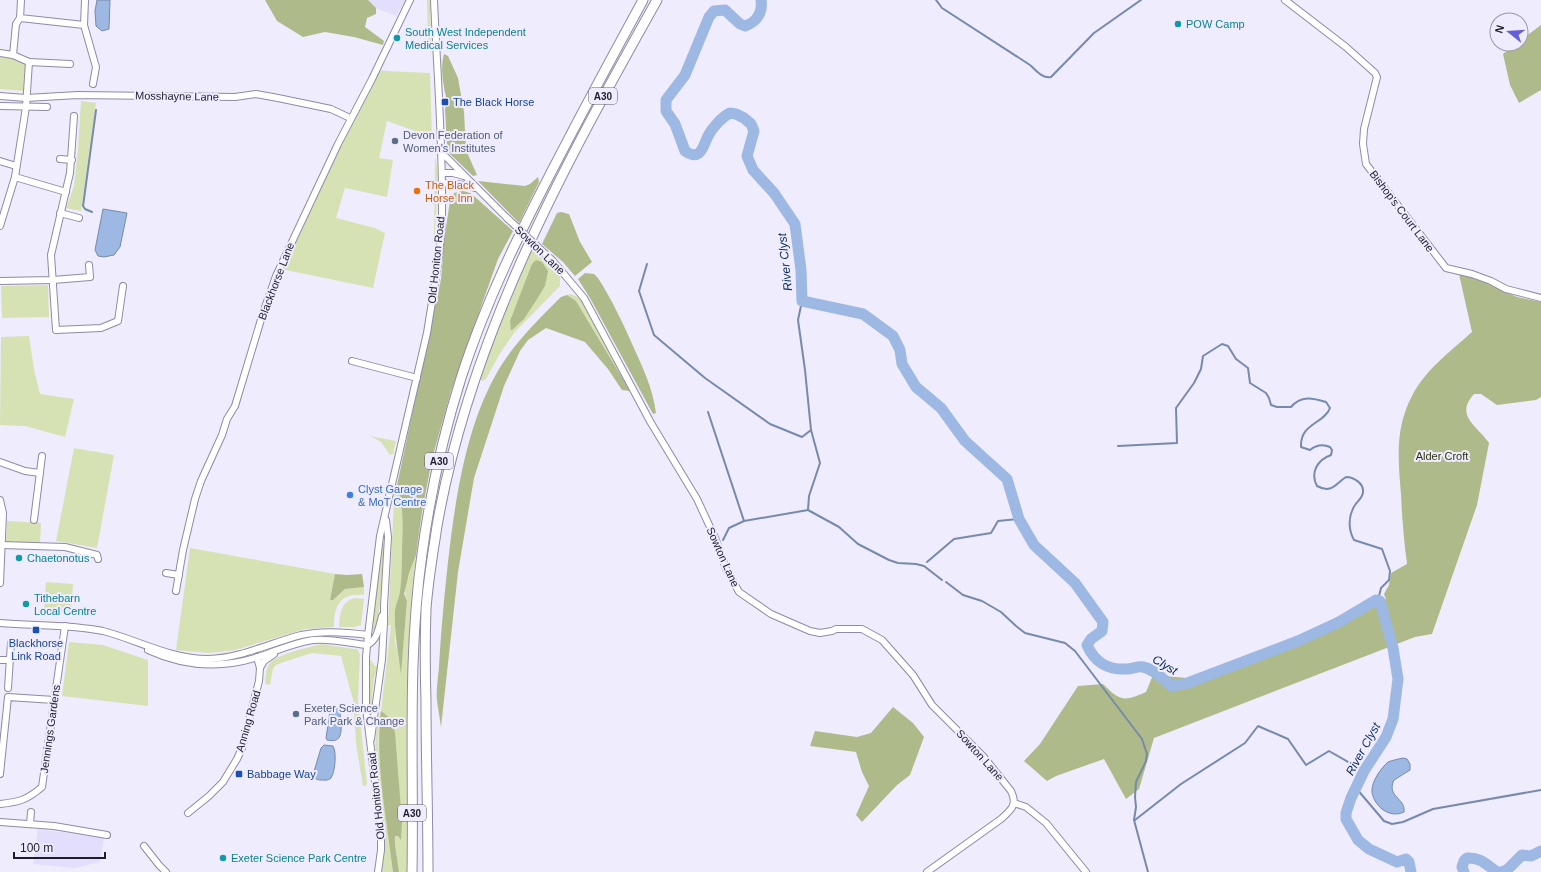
<svg xmlns="http://www.w3.org/2000/svg" width="1541" height="872" font-family="Arial,sans-serif">
<style>
.built{fill:#e3defb}
.green{fill:#d7e2b4}
.forest{fill:#aeba89}
.water{fill:#9db8e3;stroke:#778aab}
.lines{fill:none;stroke-linecap:round;stroke-linejoin:round}
.stream{stroke:#778aab;stroke-width:2}
.river{stroke:#9db8e3;stroke-width:11}
.minor-casing{stroke:#8f8aa5;stroke-width:8}
.highway-casing{stroke:#8f8aa5;stroke-width:11}
.minor{stroke:#fff;stroke-width:6}
.highway{stroke:#fff;stroke-width:9}
.minor-bridge-casing{stroke:#8f8aa5;stroke-width:8;stroke-linecap:butt}
.minor-bridge{stroke:#fff;stroke-width:6}
.culture-dot{fill:#0f9aa8;stroke:#efecfd;stroke-width:1.5}
.transit-dot{fill:#1a4fb4;stroke:#efecfd;stroke-width:1.5}
.service-dot{fill:#5c6f8a;stroke:#efecfd;stroke-width:1.5}
.food-dot{fill:#e8710a;stroke:#efecfd;stroke-width:1.5}
.shop-dot{fill:#3f7fe0;stroke:#efecfd;stroke-width:1.5}
.labels{text-anchor:middle;dominant-baseline:central;stroke-width:4;stroke-linejoin:round;paint-order:stroke}
.shield{fill:#efecfd;stroke:#5d5b68;stroke-width:1}
.shield-label{font-size:10px;font-weight:bold;fill:#1f1d28}
.culture-label{font-size:11px;fill:#0d838f;stroke:#efecfd;text-anchor:start}
.street-label{font-size:11px;fill:#1f1d28;stroke:#efecfd}
.transit-label{font-size:11px;fill:#164399;stroke:#efecfd;text-anchor:start}
.service-label{font-size:11px;fill:#4e5e75;stroke:#efecfd;text-anchor:start}
.food-label{font-size:11px;fill:#c56008;stroke:#efecfd;text-anchor:start}
.park-label{font-size:11px;fill:#2d340e;stroke:#efecfd}
.shop-label{font-size:11px;fill:#366cbe;stroke:#efecfd;text-anchor:start}
.water-label{font-size:12px;font-style:italic;fill:#07285a;stroke:#efecfd}
</style>
<rect width="100%" height="100%" fill="#efecfd"/>
<g class="built">
<polygon points="368,0 406,0 396,16 376,8"/>
<polygon points="38,829 104,838 100,862 75,868 33,864"/>
</g>
<g class="green">
<polygon points="427,0 430,0 431,57 428,36"/>
<polygon points="0,56 13,57 27,62 24,91 0,89"/>
<polygon points="378,70 386,71 430,73 432,139 423,139 415,131 387,121 379,158 393,160 387,197 345,188 336,218 375,228 385,233 373,288 281,269"/>
<polygon points="81,101 96,103 81,211 66,208 74,186 78,149"/>
<path d="M435 158C440 167 436 219 435 233L434 238Z"/>
<polygon points="532,248 557,271 560,275 560,286 514,333 499,355 486,379 482,381 481,379 481,374 501,319"/>
<polygon points="48,285 49,317 2,318 1,286"/>
<polygon points="571,294 578,297 581,300 630,391 576,301 567,295"/>
<polygon points="29,336 34,369 40,394 74,399 65,437 25,426 0,425 1,337"/>
<polygon points="370,436 396,441 393,454 390,455 381,442"/>
<polygon points="74,448 114,455 97,548 56,541"/>
<path d="M397 485 402 500 404 518 402 575 400 594 395 608V641L401 671 407 601C401 587 410 569 416 555L410 616 408 681 407 872H399C398 861 394 846 395 836H398L401 839 382 711C375 737 380 767 383 793 386 820 389 846 393 872H382C384 857 385 841 384 826 380 790 369 745 381 711L391 625H388L394 499Z"/>
<polygon points="7,521 41,523 40,544 6,543"/>
<polygon points="382,544 385,545 385,548 378,624 375,631 374,631 372,630"/>
<path d="M190 548 335 574 330 600H333L345 589 364 587V595C340 593 334 605 334 627L305 629 235 650 209 653 176 650Z"/>
<polygon points="46,582 73,584 71,613 44,611"/>
<path d="M355 598 364 599 361 625 355 627H339C340 614 340 602 355 598Z"/>
<polygon points="69,642 103,645 148,660 148,706 62,696"/>
<path d="M322 644 354 649H357L360 654 358 701 367 784 365 786H363L356 743 353 700 341 656 312 653 284 662 276 665 273 669 270 685 265 684C266 677 265 669 270 663 277 654 310 647 322 644Z"/>
<polygon points="370,659 375,666 378,666 374,678 371,708 370,708"/>
</g>
<g class="forest">
<polygon points="265,0 368,0 376,8 376,14 367,18 365,27 384,41 383,45 354,37 325,32 303,37 277,21"/>
<polygon points="1541,25 1541,90 1519,103 1510,85 1503,54 1516,44 1521,44 1521,40"/>
<path d="M444 54 448 56 458 78 464 112 466 150 477 175 473 176 450 154 447 144 445 109C449 100 445 96 444 87 442 76 441 64 444 54Z"/>
<polygon points="538,177 539,182 519,223 478,181 525,186 530,184"/>
<path d="M463 191 470 193 475 197 513 231 498 259 451 391 432 459 422 512 416 555 409 573 404 594 407 601 401 674C398 652 394 632 395 610 396 603 399 598 400 592 402 577 402 563 402 549 403 525 404 508 397 485L441 279 443 256 432 320 450 201 454 193Z"/>
<polygon points="561,212 569,214 580,242 592,262 575,276 563,262 542,244 557,213"/>
<polygon points="536,260 542,262 548,271 545,286 537,299 524,319 512,330 511,330 510,321 532,264"/>
<path d="M585 273 594 274 598 278C612 300 623 323 633 346 643 368 653 389 656 413L653 414 590 298 578 279Z"/>
<path d="M1459 274 1484 282 1517 297 1541 302V397L1536 400 1497 405 1481 394H1474C1454 416 1478 426 1489 443L1477 505 1432 634 1415 637 1154 738 1139 789 1126 799 1104 759 1056 776 1047 781 1024 761 1040 744 1078 686 1103 684C1120 701 1124 702 1146 692L1153 675 1187 678 1354 617 1386 599 1384 594 1389 585 1391 573 1407 564C1404 541 1402 518 1401 494 1398 459 1395 428 1412 396 1425 370 1451 351 1472 332Z"/>
<path d="M567 295 576 301 630 391 622 390 608 369 585 342 546 328 528 340 520 351 504 386 474 478 458 572 441 727C440 719 438 709 437 700 436 690 438 678 439 667 440 645 442 623 444 601 451 531 460 440 494 378 511 346 536 322 561 297Z"/>
<polygon points="335,574 347,575 362,574 364,587 345,589 333,600 330,600"/>
<polygon points="893,707 913,723 924,737 910,775 897,785 862,822 856,815 869,786 862,772 856,752 810,746 815,731 857,737 871,733"/>
<path d="M381 711 391 719 395 733 402 822 401 840 398 836H395C394 845 398 862 399 872H393C390 850 387 828 384 805 380 774 377 742 381 711Z"/>
</g>
<g class="water">
<polygon points="97,0 110,0 109,29 102,31 96,26 95,11"/>
<polygon points="103,209 127,213 120,247 114,255 104,257 98,256 95,250"/>
<path d="M336 707 340 710C340 722 347 745 327 740L326 738 330 711Z"/>
<path d="M324 745 333 746C337 753 335 772 331 778 328 781 324 780 321 780 317 780 315 779 313 775L321 748Z"/>
<path d="M1403 758 1407 759 1410 764V770L1394 780C1386 797 1406 798 1404 812 1389 819 1374 806 1372 792 1371 782 1381 768 1388 762 1393 760 1398 759 1403 758Z"/>
</g>
<g class="lines">
<g class="stream">
<path d="M936 0 942 8 1030 65C1036 70 1042 79 1051 77L1094 33 1141 0"/>
<polyline points="92,212 85,209 83,206 96,110"/>
<polyline points="647,264 639,291 654,335 705,378 770,424 802,437 811,430"/>
<polyline points="802,301 798,320 805,370 811,430 820,463 809,496 808,510 839,527 858,544 889,560 898,563 916,564 924,566 942,580"/>
<polyline points="708,412 744,521"/>
<path d="M1118 446 1177 443 1176 408 1194 383 1201 369 1203 356 1222 344 1228 346 1236 359 1248 368 1250 383 1266 393 1269 398 1271 405 1277 407H1291C1301 395 1313 398 1326 402L1330 408C1324 424 1300 423 1301 447L1310 450C1316 445 1323 444 1330 447L1332 450 1331 455C1317 460 1310 473 1317 486 1332 494 1335 484 1346 477 1353 477 1364 483 1363 492 1363 497 1358 501 1355 505 1348 516 1348 529 1354 540L1382 549 1390 571 1389 580 1381 588 1378 600"/>
<polyline points="723,540 729,528 744,521 808,510"/>
<polyline points="927,562 954,539 991,533 998,521 1019,519"/>
<polyline points="946,582 963,595 982,601 1001,612 1016,626 1025,633 1065,643 1075,651 1142,739 1147,754 1146,761 1136,782 1135,797 1136,807 1134,820 1148,872"/>
<polyline points="1356,788 1384,821 1392,824 1403,822 1433,809 1541,790"/>
<polyline points="1135,820 1181,784 1245,743 1258,726 1288,739 1306,765 1329,751 1364,771"/>
</g>
<g class="river">
<path d="M761 0C763 12 757 22 745 26L740 24 725 10 714 11 709 17 685 75 666 100V111L675 124 685 151C701 162 703 146 708 136 712 128 722 117 730 113L736 114 744 118 751 124 754 131 747 156 753 170 774 193 795 224 801 270 802 301 863 314 893 336 900 350 902 364 916 387 941 408 965 441 1007 479 1019 519 1034 545 1075 583 1103 622 1102 631 1091 639 1087 645C1095 663 1108 670 1127 669 1132 669 1138 666 1143 667 1154 669 1163 679 1171 686L1185 684 1298 641 1339 622 1376 600 1380 601 1393 648 1398 679 1393 719 1386 737 1364 771 1351 798 1346 813V819L1358 840 1369 849 1397 862 1406 859 1409 862 1411 872"/>
<path d="M1464 872 1462 867 1464 861 1467 858C1480 857 1487 865 1497 872"/>
<polyline points="1501,872 1507,870 1522,855 1531,856 1541,851"/>
</g>
<g class="minor-casing">
<g id="minor">
<polyline points="1285,0 1346,47 1375,73 1377,77 1364,129 1363,144 1366,164 1446,268 1472,274 1491,281 1506,289 1541,298"/>
<polyline points="20,18 84,25 96,67 93,84"/>
<polyline points="84,25 85,0"/>
<polyline points="0,53 13,55"/>
<polyline points="29,62 70,64"/>
<polyline points="0,96 26,98 78,95 235,97 256,94 278,98 331,109 350,118"/>
<polyline points="0,106 47,107"/>
<polyline points="74,116 70,173 51,255 56,330 101,328 118,321 123,286"/>
<polyline points="441,152 507,218"/>
<polyline points="60,159 72,160"/>
<polyline points="0,161 16,166"/>
<polyline points="442,173 453,173 464,176"/>
<polyline points="15,177 66,192"/>
<polyline points="442,183 466,185 475,188"/>
<polyline points="60,213 79,218"/>
<polyline points="0,226 15,177 26,107 29,62 13,55 16,24 20,18 21,0"/>
<path d="M553 261 584 298 651 423 697 499 716 540 726 569 739 592 771 614 810 631 820 633 832 631 836 629H862L882 640 913 675 932 705 983 756 1011 791C1018 805 1011 810 1001 819L927 872"/>
<polyline points="0,281 53,280 90,277 89,265"/>
<polyline points="352,361 417,378"/>
<polyline points="0,462 25,471 40,473"/>
<polyline points="0,500 3,513 0,583"/>
<polyline points="34,520 42,456"/>
<polyline points="2,545 65,547 97,555 98,559"/>
<polyline points="166,573 179,575"/>
<polyline points="176,591 183,550 195,499 201,481 222,435 227,419 235,406 263,313 276,276 338,144 372,79 410,0"/>
<path d="M0 623C34 626 69 624 103 631 138 640 170 659 208 659 241 658 270 643 301 635 323 630 346 632 368 635"/>
<path d="M367 645C378 640 379 626 382 616"/>
<path d="M148 650C183 666 221 669 258 657 276 651 293 643 313 640 330 638 349 643 367 645"/>
<polyline points="0,660 10,660"/>
<polyline points="260,668 264,661 274,654"/>
<polyline points="8,688 11,643"/>
<polyline points="371,739 382,659 384,623 384,606 388,537 386,520"/>
<polyline points="0,774 8,697 54,700"/>
<polyline points="1014,803 1026,807 1046,823 1086,872"/>
<path d="M0 804C19 802 27 800 42 787L65 626"/>
<polyline points="188,813 209,796 223,782 237,759 242,748 259,681 260,668 257,657"/>
<polyline points="0,822 54,826 107,835"/>
<polyline points="30,824 31,812"/>
<polyline points="144,846 159,865 166,872"/>
<path d="M378 872 381 850V831L366 708V657L368 635 380 536 427 333C433 294 441 255 442 215 443 143 437 72 434 0"/>
</g>
</g>
<g class="highway-casing">
<g id="highway">
<path d="M412 872C414 766 407 659 422 554 430 495 443 435 461 378 488 294 528 216 569 138 593 92 618 46 643 0"/>
<path d="M428 872C428 815 426 758 426 701 425 670 425 639 426 609 428 581 433 553 437 526 470 336 564 166 657 0"/>
</g>
</g>
<use href="#minor" class="minor"/>
<use href="#highway" class="highway"/>
<g class="minor-bridge-casing">
<polyline id="minor-bridge" points="507,218 553,261"/>
</g>
<use href="#minor-bridge" class="minor-bridge"/>
</g>
<g class="culture-dot">
<circle cx="1178" cy="24" r="4"/>
<circle cx="397" cy="38" r="4"/>
<circle cx="19" cy="558" r="4"/>
<circle cx="26" cy="604" r="4"/>
<circle cx="223" cy="858" r="4"/>
</g>
<g class="transit-dot">
<rect x="441" y="98" width="8" height="8" rx="2"/>
<rect x="32" y="626" width="8" height="8" rx="2"/>
<rect x="235" y="770" width="8" height="8" rx="2"/>
</g>
<g class="service-dot">
<circle cx="395" cy="141" r="4"/>
<circle cx="296" cy="714" r="4"/>
</g>
<circle class="food-dot" cx="417" cy="191" r="4"/>
<circle class="shop-dot" cx="350" cy="495" r="4"/>
<g class="labels">
<g class="shield">
<rect x="589" y="88" width="28" height="16" rx="3"/>
<rect x="425" y="453" width="28" height="16" rx="3"/>
<rect x="398" y="805" width="28" height="16" rx="3"/>
</g>
<g class="shield-label">
<text x="603" y="96">A30</text>
<text x="439" y="461">A30</text>
<text x="412" y="813">A30</text>
</g>
<g class="culture-label">
<text x="1186" y="24">POW Camp</text>
<text x="405" y="32">South West Independent<tspan x="405" dy="13">Medical Services</tspan></text>
<text x="27" y="558">Chaetonotus</text>
<text x="34" y="598">Tithebarn<tspan x="34" dy="13">Local Centre</tspan></text>
<text x="231" y="858">Exeter Science Park Centre</text>
</g>
<g class="street-label">
<text transform="translate(177 96) rotate(1)">Mosshayne Lane</text>
<text transform="translate(1402 211) rotate(53)">Bishop's Court Lane</text>
<text transform="translate(540 250) rotate(44)">Sowton Lane</text>
<text transform="translate(436 260) rotate(-84)">Old Honiton Road</text>
<text transform="translate(276 281) rotate(-69)">Blackhorse Lane</text>
<text transform="translate(723 557) rotate(66)">Sowton Lane</text>
<text transform="translate(248 721) rotate(-74)">Anning Road</text>
<text transform="translate(50 729) rotate(-82)">Jennings Gardens</text>
<text transform="translate(980 755) rotate(48)">Sowton Lane</text>
<text transform="translate(376 796) rotate(-96)">Old Honiton Road</text>
</g>
<g class="transit-label">
<text x="453" y="102">The Black Horse</text>
<text x="36" y="643" text-anchor="middle">Blackhorse<tspan x="36" dy="13">Link Road</tspan></text>
<text x="247" y="774">Babbage Way</text>
</g>
<g class="service-label">
<text x="403" y="135">Devon Federation of<tspan x="403" dy="13">Women's Institutes</tspan></text>
<text x="304" y="708">Exeter Science<tspan x="304" dy="13">Park Park &amp; Change</tspan></text>
</g>
<g class="food-label">
<text x="425" y="185">The Black<tspan x="425" dy="13">Horse Inn</tspan></text>
</g>
<g class="park-label">
<text x="1442" y="456">Alder Croft</text>
</g>
<g class="shop-label">
<text x="358" y="489">Clyst Garage<tspan x="358" dy="13">&amp; MoT Centre</tspan></text>
</g>
<g class="water-label">
<text transform="translate(785 262) rotate(-96)">River Clyst</text>
<text transform="translate(1165 665) rotate(31)">Clyst</text>
<text transform="translate(1363 749) rotate(-61)">River Clyst</text>
</g>
</g>
<g transform="translate(1509 32) rotate(287)"><circle r="19" fill="#efecfd" stroke="#9c99a8"/>
<path d="M0-3L7 15L0 10L-7 15Z" fill="#655ed7"/>
<text y="-6" font-size="11" font-weight="bold" text-anchor="middle" fill="#1f1d28">N</text>
</g>
<path d="M14 852v6h91v-6" fill="none" stroke="#1f1d28" stroke-width="2"/>
<text x="20" y="852" font-size="12" fill="#1f1d28" stroke="#efecfd" stroke-width="3" paint-order="stroke">100 m</text>
</svg>
